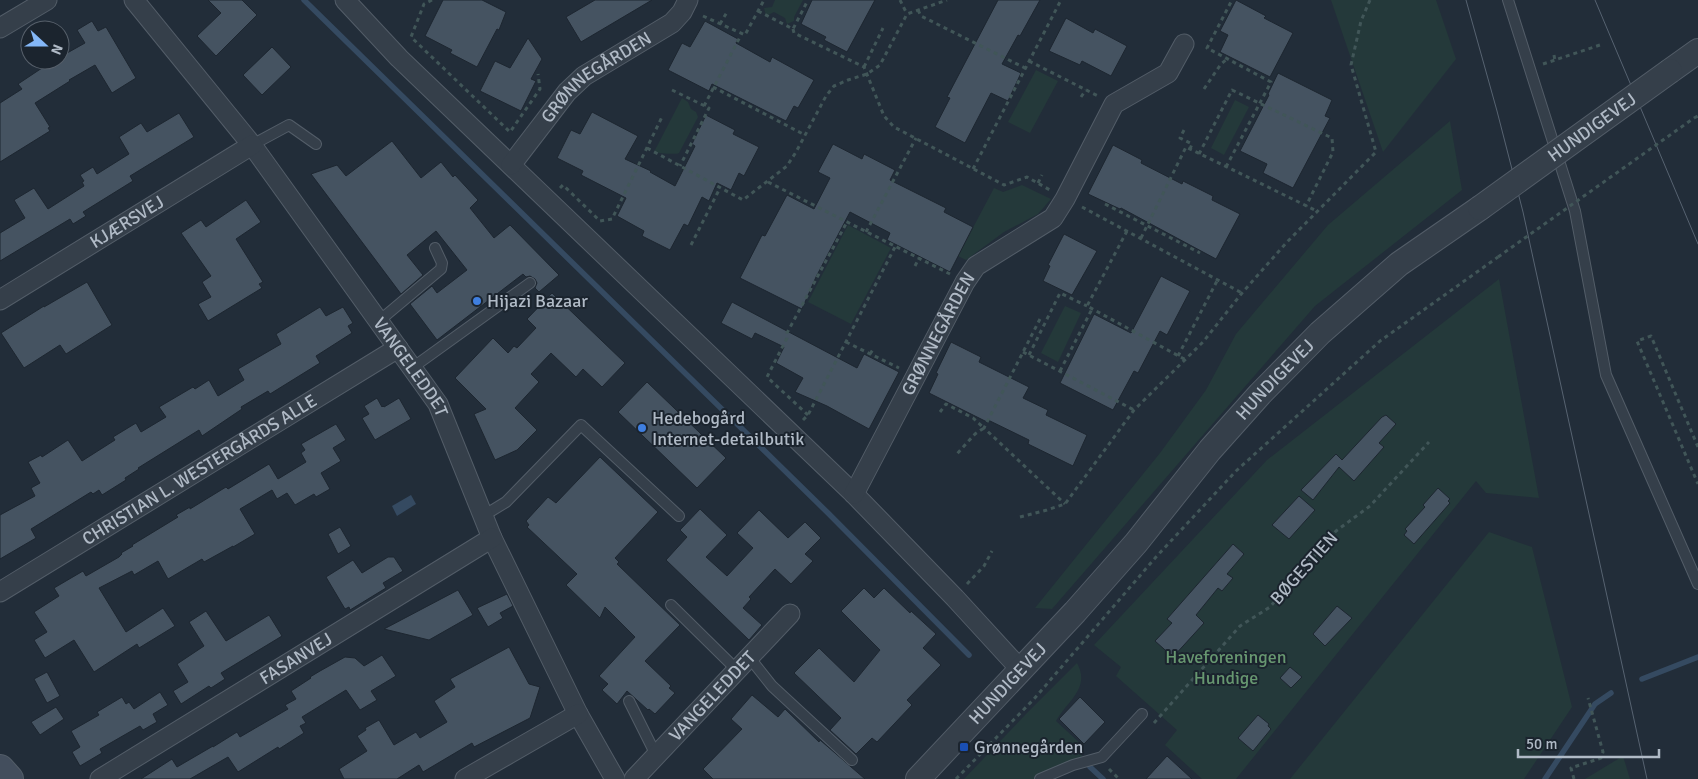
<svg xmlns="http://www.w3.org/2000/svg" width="1698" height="779" font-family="Signika,sans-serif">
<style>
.green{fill:#24393a}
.water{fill:#354a61}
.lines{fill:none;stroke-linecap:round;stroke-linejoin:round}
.stream{stroke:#354a61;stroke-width:5.5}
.building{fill:#455361;stroke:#1d2630}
.service-casing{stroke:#535d68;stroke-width:12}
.minor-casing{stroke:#535d68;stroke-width:21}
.tertiary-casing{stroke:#535d68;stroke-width:26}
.secondary-casing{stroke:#535d68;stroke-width:30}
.path{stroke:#415658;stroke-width:3;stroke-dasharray:4 4;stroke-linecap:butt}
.service{stroke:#353f4a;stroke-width:10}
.minor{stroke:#353f4a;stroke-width:19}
.tertiary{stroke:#353f4a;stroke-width:24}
.secondary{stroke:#434e5d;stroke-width:28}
.tram{stroke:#576371;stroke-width:1}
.tertiary-bridge-casing{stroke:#535d68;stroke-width:26;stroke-linecap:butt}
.path-bridge{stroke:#415658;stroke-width:3;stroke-dasharray:4 4;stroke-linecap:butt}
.tertiary-bridge{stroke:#353f4a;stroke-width:24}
.shop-dot{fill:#3f7fe0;stroke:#1b242e;stroke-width:2}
.transit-dot{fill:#1a4fb4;stroke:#1b242e;stroke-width:2}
.labels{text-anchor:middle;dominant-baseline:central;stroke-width:4;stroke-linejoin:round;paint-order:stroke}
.street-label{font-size:18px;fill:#b0bac6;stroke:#1b242e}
.poi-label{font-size:18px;fill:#b0bac6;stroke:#1b242e;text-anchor:start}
.park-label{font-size:18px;fill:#679770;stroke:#1b242e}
</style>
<rect width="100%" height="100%" fill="#222d39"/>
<g class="green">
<polygon points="775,0 803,0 794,17 794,21 787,24 785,18 774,12 766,16 764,8 772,7"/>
<polygon points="1331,0 1436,0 1456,59 1383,152"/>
<polygon points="1036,70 1058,81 1030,133 1008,122"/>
<path d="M682 98 688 102 691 109 696 112 698 117 679 153C675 155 659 153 654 152Z"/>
<polygon points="1235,100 1249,107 1224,155 1211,148"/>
<polygon points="1450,121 1462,190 1315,306 1052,609 1035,608 1160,453 1206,390 1236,334 1328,225"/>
<polygon points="1022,185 1051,199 1038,214 1004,232 966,260 958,256 994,188 1003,192"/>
<polygon points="848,225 891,248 851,324 808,302"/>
<polygon points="1499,279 1539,498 1486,493 1476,481 1236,779 1202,779 1165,745 1177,730 1116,676 1121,667 1094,645 1267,460"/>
<polygon points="1065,306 1081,313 1058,362 1041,353"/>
<polygon points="1489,532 1532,547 1572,707 1524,779 1290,779"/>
<path d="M1077 663C1091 688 1067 701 1056 721L1082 745V756L1078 761 1037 779H964L1026 714Z"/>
<polygon points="1623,756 1630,779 1585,779"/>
</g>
<polygon class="water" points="411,495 416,504 397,516 392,506"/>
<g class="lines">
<g class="stream">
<polyline points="304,0 828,513 969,655"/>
<polyline points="1642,679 1698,657"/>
<polyline points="1090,767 1103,779"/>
<polyline points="1545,779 1595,704 1611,693"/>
</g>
</g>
<g class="building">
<polygon points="208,0 242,0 257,15 216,56 197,36 221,13"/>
<polygon points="443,0 482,0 506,12 499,30 497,29 477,67 450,53 452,50 425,36"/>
<polygon points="595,0 652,0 581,42 566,17"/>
<polygon points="812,0 875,0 847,52 824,40 826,37 801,24"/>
<polygon points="998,0 1040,0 1020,36 1018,35 1002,64 1021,73 1008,101 991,93 965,143 935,127 950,98 947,97"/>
<polygon points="1236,0 1266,16 1264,18 1293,33 1270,77 1220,52 1228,35 1220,31"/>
<polygon points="1066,18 1093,33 1095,29 1127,46 1111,76 1082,61 1080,65 1049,51"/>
<polygon points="92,21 98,31 106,27 136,78 112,93 95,65 69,80 70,81 35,103 50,127 48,128 50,131 0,162 0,103 22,89 18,84 51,62 60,60 60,57 85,43 77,30"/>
<polygon points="705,21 738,39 736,43 770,62 772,57 814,80 798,108 794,106 786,121 712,84 709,91 668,70 682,43 690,47"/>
<polygon points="528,38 542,59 531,79 536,81 521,111 480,91 495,61 510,68"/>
<polygon points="272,47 291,67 262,95 243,75"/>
<polygon points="1278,73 1332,100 1325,116 1330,118 1293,188 1263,173 1267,164 1240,151 1269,95 1268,94"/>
<polygon points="592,112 638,136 625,159 651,171 650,172 675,186 695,146 692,144 706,115 735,130 733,134 759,147 744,176 739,173 731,190 717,183 709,201 702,197 688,226 684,224 670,250 642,236 644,231 617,216 626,198 581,175 583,171 557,158 571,130 580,134"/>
<polygon points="179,113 194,137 130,176 133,181 83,212 86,216 73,224 70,219 0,261 0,233 25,218 14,200 34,188 48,209 84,186 82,182 84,181 80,175 93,167 97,174 129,154 119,137 141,123 147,132"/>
<polygon points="392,141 421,178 441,162 453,177 455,175 478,200 470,208 494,238 510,225 559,275 539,292 535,288 537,283 535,279 530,276 526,277 523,274 437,340 410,304 432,286 437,293 467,270 436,231 407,255 423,275 401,294 311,174 337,165 346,176"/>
<polygon points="833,144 862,159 864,154 895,170 890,180 946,208 944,212 973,227 950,272 887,240 890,233 850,212 816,277 802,309 740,278 762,235 765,236 787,195 814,209 830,178 818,172"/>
<polygon points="1113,145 1142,160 1141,163 1182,184 1183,181 1213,196 1212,200 1240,214 1216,259 1121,208 1120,209 1088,194"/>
<polygon points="246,200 261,222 236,239 263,282 259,284 262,288 208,321 198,304 211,297 202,282 211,276 181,233 201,220 206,227"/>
<polygon points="1064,234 1097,251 1072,295 1043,281 1050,266 1048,265"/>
<polygon points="1161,276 1190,291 1167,335 1160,331 1138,373 1134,371 1113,410 1060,383 1094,314 1131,333"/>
<polygon points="87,282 112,325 66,354 60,345 24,368 1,333 44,306 44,307"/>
<polygon points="552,293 625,363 602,387 583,369 576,377 551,353 531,374 539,382 515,408 537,430 517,450 495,460 474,414 486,409 455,378 493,338 508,353 514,346 517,348 536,328 527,319"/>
<polygon points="732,302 857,368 864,354 899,372 869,429 827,406 795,392 803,378 776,363 784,347 755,333 752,339 721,323"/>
<polygon points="320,307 326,316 343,307 353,323 348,326 352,333 316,356 320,363 270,394 268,391 241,407 242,409 202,436 199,430 138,468 139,469 125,478 126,480 102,495 99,490 93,494 91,492 31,529 36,538 0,559 0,515 35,496 31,488 40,483 28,462 41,455 42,457 68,440 82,461 115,440 113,437 136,423 141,432 166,417 159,407 193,387 195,389 209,380 218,396 244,380 238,369 281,344 276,334"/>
<polygon points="951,342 981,357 979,362 1029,387 1023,398 1048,410 1046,415 1087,435 1073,466 1028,444 1029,440 988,420 987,422 929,393 938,374 936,373"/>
<polygon points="647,382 726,458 697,488 618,412"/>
<polygon points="377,398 382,407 383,406 384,407 399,398 411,419 375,440 362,418 369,414 364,406"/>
<polygon points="1386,415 1396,424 1379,443 1384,447 1354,481 1339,467 1313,500 1301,490 1336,454 1342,460 1382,417"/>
<polygon points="336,424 346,440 333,448 341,461 321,473 330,489 316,497 314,494 295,505 287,493 277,499 272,490 240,509 255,534 233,547 233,546 204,562 202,559 168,579 158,561 134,575 132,571 99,588 126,632 163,608 175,626 139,648 137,644 94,672 74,640 45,658 34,640 47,632 34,612 59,596 54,588 83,571 86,576 119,557 122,554 121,553 133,546 132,545 178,517 176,515 190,507 190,509 226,487 228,489 269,464 278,479 306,462 301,453 305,450 301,444"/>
<polygon points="600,457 658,512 615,558 619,562 617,564 680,625 645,661 671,686 669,688 675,693 655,714 649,709 648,710 627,691 617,704 602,690 608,684 599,676 635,637 605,607 600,618 566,585 577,574 527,527 529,525 526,521 548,497 556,503"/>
<polygon points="1438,488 1450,499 1448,501 1450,503 1414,544 1404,535 1407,531 1405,529 1425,507 1423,505"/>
<polygon points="1299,496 1315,510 1289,539 1272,525"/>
<polygon points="700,509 727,535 706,557 727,576 753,548 737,533 759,510 788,538 805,522 821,538 805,554 813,561 791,584 775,569 749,597 751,599 743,608 762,625 749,640 666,560 687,537 680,530"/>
<polygon points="340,527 351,546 338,554 328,534"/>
<polygon points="1233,544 1244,554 1227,574 1233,578 1222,591 1218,588 1196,615 1204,623 1173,657 1155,641 1172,623 1167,619"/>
<polygon points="388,557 394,557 403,571 383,583 386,588 350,610 349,607 345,609 326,577 353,560 362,573"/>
<polygon points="864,588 874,598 884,588 910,613 911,611 936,634 923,648 941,665 907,700 912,705 877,742 872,738 856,754 830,730 841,718 794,673 819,648 854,682 880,650 841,611"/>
<polygon points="458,590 473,615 429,640 384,629"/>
<polygon points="507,594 513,606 500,613 503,618 488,627 477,608"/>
<polygon points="1337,606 1352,618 1325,646 1313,634"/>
<polygon points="206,611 226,641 269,615 282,636 221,673 225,679 211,688 209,686 181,704 173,691 188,682 177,664 204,646 189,622"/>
<polygon points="509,647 529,684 540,687 530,718 474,747 472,743 423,772 419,765 397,779 344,779 339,769 367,751 357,736 366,730 365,728 379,720 394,745 416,732 420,738 447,722 434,701 455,687 450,679"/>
<polygon points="382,655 396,676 371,691 377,700 360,710 346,690 302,717 306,723 300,726 304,733 279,749 278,747 238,772 228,757 190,779 141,779 172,759 177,767 213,746 213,747 237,732 240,737 288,709 285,705 296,699 291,691 311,678 310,677 320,671 345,657 355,658 364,666"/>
<polygon points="1290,667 1302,677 1291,688 1280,678"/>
<polygon points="47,672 60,696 47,703 34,679"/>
<polygon points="160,692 168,705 153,714 157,722 143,730 140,726 100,749 102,753 80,766 72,752 80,747 71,731 99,715 97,712 122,697 126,704 129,702 134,709"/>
<polygon points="752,695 778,717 785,709 819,742 820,740 865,779 713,779 703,769 742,729 731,719"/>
<polygon points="1080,697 1105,722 1084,744 1059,719"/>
<polygon points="56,707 64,719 40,735 31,722"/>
<polygon points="1258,715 1269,724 1268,726 1271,729 1253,751 1238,738"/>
<polygon points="1167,756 1192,779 1146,779"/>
</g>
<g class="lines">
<g class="service-casing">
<g id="service">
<polyline points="1508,0 1575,211 1606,375 1698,584"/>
<polyline points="252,145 289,125 316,144"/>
<polyline points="379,321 441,269 442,263 435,248"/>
<polyline points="412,368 530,283"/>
<polyline points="483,516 506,502 581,425 679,516"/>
<polyline points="671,605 737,670"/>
<polyline points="749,657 772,686 852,760"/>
<polyline points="629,701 656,755"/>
<polyline points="1040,779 1073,765 1102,757 1142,714"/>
</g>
</g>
<g class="minor-casing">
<g id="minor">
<path id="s1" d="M134 0 252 145 438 404 492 538 578 714 615 779"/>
<polyline points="345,0 399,58 854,494 955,598 1021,670"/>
<polyline points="0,28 47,0"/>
<path id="s2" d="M511 165 567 92 584 76 672 23 682 12 688 0"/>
<path id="s3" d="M0 300 252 145"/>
<path id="s4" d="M854 494 965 282 976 266 1053 218 1065 199 1114 104 1168 73 1184 44"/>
<path id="s5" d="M0 592 398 348"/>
<path id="s6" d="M100 779 492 538"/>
<polyline points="465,779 578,714"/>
<path id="s7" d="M634 779 790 614"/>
</g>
</g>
<g class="tertiary-casing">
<g id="tertiary">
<polyline points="1670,71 1698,51"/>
<path id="s8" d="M918 779 1075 612 1136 543 1210 450 1260 394 1320 333 1399 264 1480 208"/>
</g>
</g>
<g class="secondary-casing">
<polyline id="secondary" points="0,769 9,779"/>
</g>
<g class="path">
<polyline points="432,0 424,4 411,37 510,132 540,89 538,74"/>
<polyline points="900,0 907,14"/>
<polyline points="918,10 921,16 1025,68"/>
<polyline points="758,11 793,29 808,0"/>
<polyline points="703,16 745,35 764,0"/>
<polyline points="720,24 727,12"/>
<polyline points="793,29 794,33 864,67 884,116 894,127 1004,185 1027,177 1050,190"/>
<polyline points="1554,55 1555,61"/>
<polyline points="1029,61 1098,96"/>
<polyline points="1543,64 1600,45"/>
<polyline points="864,67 883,28"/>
<polyline points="713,87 805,135"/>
<polyline points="1204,89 1221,64 1227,59"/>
<polyline points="672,90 709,108 680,166"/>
<polyline points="1081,97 1086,90"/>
<polyline points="704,106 741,35"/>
<polyline points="1694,118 1698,116"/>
<polyline points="1184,130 1180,138 1192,144 1190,149"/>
<polyline points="647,148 743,200 787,166 796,152 826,96 834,86 848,80 867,74 880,65 907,14 947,0"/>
<polyline points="1199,154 1232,90 1332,138 1333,152 1306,206"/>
<polyline points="1226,167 1271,82 1207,48 1232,0"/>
<polyline points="973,169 1061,0"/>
<polyline points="768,182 950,274"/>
<polyline points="1038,183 1042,175"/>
<polyline points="560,188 563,185 600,221 612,219 662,117"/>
<polyline points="1105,204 1200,253"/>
<polyline points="1082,207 1242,293"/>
<polyline points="1127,231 1087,306 1186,360"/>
<polyline points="866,232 916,138"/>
<polyline points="1141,238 1186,147 1317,211"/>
<polyline points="691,245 720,188"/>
<polyline points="915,266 919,258"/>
<polyline points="1040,319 984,428 1065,504"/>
<polyline points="846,342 899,368"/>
<polyline points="1023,352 1134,410"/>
<polyline points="870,354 874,348"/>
<polyline points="1029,355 1060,293 1087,306"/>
<polyline points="1178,356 1218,279"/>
<polyline points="1060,371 1092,309"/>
<polyline points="940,412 946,404 973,418 984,428 975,434 955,456"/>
<polyline points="808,415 767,377 787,338 787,333 847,222"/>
<polyline points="803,420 808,415 895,247"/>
<polyline points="1698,447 1651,336 1637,341 1698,484"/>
<polyline points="1020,517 1047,510 1065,504 1134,410 1203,342 1242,293 1287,242 1376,152 1351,65 1361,21 1370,0"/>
<polyline points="967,584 984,566 992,551"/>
<polyline points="1154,723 1240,626 1270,607 1336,531 1370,506 1429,442"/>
<polyline points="1109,769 1119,779"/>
<polyline points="956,779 1034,699 1156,557 1236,471 1380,341 1498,257"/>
<polyline points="1574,779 1571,768 1601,758 1603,752 1588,698"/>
</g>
<use href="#service" class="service"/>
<use href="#minor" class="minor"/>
<use href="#tertiary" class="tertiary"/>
<use href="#secondary" class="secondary"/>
<g class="tram">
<polyline points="1466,0 1497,111 1523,212 1647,779"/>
<polyline points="1595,0 1698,244"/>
</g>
<g class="tertiary-bridge-casing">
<g id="tertiary-bridge">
<path id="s9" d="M1480 208 1670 71"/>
</g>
</g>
<polyline class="path-bridge" points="1498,257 1694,118"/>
<use href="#tertiary-bridge" class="tertiary-bridge"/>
</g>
<g class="shop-dot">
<circle cx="477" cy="301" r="5"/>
<circle cx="642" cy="428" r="5"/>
</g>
<rect class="transit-dot" x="959" y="742" width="10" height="10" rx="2.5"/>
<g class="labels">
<g class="street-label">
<text stroke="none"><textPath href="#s2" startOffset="124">GRØNNEGÅRDEN</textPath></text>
<text stroke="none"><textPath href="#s9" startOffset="138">HUNDIGEVEJ</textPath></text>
<text stroke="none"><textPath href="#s3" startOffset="149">KJÆRSVEJ</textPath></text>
<text stroke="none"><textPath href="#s4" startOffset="181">GRØNNEGÅRDEN</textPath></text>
<text stroke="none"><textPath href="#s1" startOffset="460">VANGELEDDET</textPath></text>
<text stroke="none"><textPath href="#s8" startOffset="536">HUNDIGEVEJ</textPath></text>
<text stroke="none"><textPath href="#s5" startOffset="234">CHRISTIAN L. WESTERGÅRDS ALLE</textPath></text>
<text transform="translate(1304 568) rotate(-48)">BØGESTIEN</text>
<text stroke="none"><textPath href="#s6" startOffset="230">FASANVEJ</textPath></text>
<text stroke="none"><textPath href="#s8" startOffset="131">HUNDIGEVEJ</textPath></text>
<text stroke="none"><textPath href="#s7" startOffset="114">VANGELEDDET</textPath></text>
</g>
<g class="poi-label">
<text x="487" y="301">Hijazi Bazaar</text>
<text x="652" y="418">Hedebogård<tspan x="652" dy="21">Internet-detailbutik</tspan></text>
<text x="974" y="747">Grønnegården</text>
</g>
<g class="park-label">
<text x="1226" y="657">Haveforeningen<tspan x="1226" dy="21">Hundige</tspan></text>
</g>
</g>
<g transform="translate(45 45) rotate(111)"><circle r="24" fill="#1b242e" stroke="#57606b"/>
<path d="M0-4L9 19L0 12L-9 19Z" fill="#84b7f7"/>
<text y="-8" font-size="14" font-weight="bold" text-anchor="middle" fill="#b0bac6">N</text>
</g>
<path d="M1518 749v8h141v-8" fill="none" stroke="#b0bac6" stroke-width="2.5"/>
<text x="1526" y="749" font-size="15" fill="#b0bac6" stroke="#1b242e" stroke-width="4" paint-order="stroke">50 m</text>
</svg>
